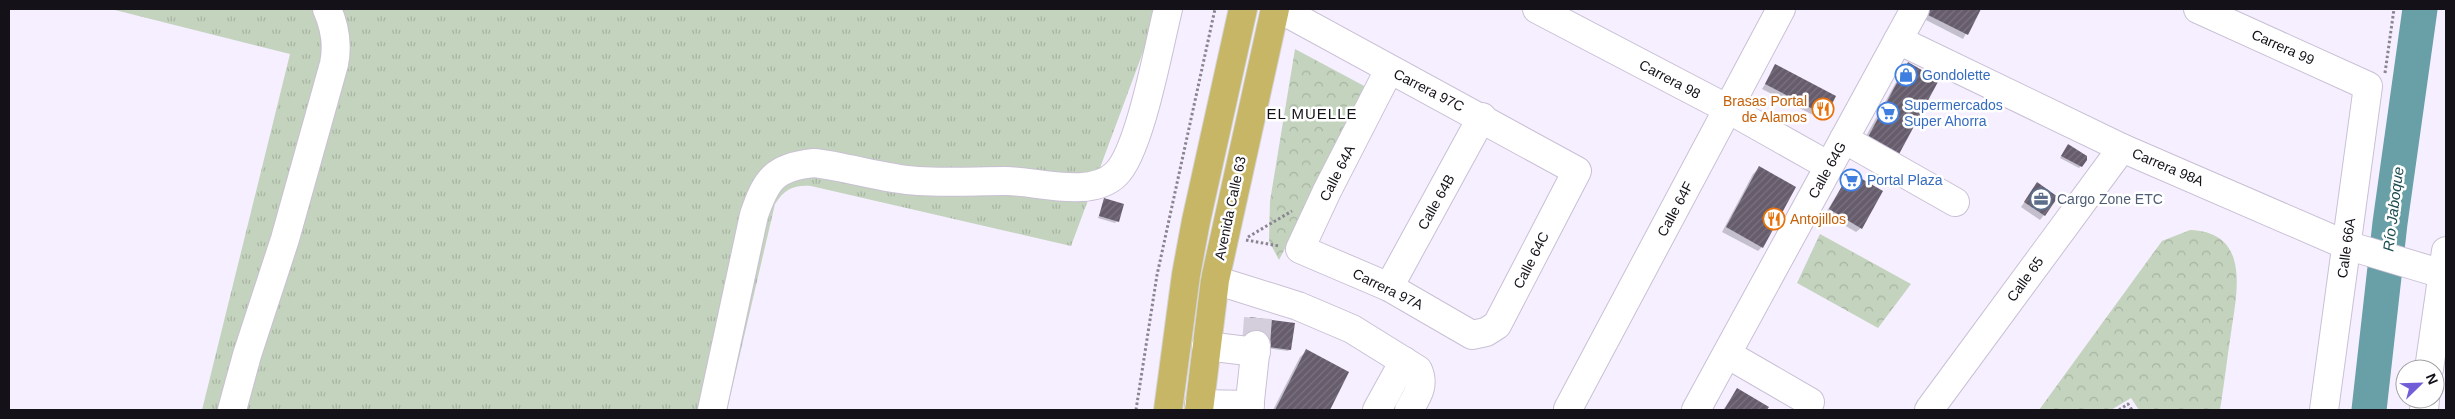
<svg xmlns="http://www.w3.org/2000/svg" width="2455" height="419" font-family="Arial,sans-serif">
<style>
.grass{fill:url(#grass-tufts)}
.park{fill:url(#park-crowns)}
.shadow{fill:#0003}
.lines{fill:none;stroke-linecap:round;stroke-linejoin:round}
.river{stroke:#699fa6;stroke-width:35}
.building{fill:url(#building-hatch)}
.minor-tunnel{stroke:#d4cedc;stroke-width:28;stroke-dasharray:28 14;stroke-linecap:butt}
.minor-casing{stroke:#c9c0d4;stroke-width:30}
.major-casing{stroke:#d5d4d5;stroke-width:30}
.path{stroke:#898490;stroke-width:3;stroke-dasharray:2.5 2.5;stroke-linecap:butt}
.minor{stroke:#fff;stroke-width:28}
.major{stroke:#c6b666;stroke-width:28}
.labels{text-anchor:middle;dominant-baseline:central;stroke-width:5;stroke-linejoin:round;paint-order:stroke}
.street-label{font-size:14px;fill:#141118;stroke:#fff}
.shop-label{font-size:14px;fill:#366cbe;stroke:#fff;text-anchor:start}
.food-label{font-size:14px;fill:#c56008;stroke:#fff;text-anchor:end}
.service-label{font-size:14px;fill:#4e5e75;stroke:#fff;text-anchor:start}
.neighbourhood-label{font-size:15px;letter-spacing:1px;fill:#141118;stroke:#fff}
.water-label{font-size:15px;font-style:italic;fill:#1a4b51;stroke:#fff}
</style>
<defs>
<pattern id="grass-tufts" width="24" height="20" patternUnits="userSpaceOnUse" patternTransform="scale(1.25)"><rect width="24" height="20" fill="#c3d3bd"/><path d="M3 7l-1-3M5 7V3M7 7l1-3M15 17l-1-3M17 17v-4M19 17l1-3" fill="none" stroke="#a7b4a2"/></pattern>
<pattern id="park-crowns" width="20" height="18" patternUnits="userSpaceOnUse" patternTransform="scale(1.25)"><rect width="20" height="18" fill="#c3d3bd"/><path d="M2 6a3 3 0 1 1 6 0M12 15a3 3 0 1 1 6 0" fill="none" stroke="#a7b4a2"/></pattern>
<pattern id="building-hatch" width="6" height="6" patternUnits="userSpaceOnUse" patternTransform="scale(1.25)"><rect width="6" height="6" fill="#665c6c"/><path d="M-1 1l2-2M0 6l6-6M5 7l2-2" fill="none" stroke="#7a7380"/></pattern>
</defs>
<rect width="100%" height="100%" fill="#f6efff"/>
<path class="grass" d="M111 9H1159L1071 246 811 186C793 185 785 189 775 204L727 410H202L290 54Z"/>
<g class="park">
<polygon points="1295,49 1368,88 1279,260 1269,241 1270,201"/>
<path d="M2190 230C2251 232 2237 292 2231 333 2227 359 2224 385 2220 410H2139L2131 398 2111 410H2039L2162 241Z"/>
<polygon points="1820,234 1911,284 1878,328 1797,283"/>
</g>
<g class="shadow">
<polygon points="1929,9 1980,9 1963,39 1924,19"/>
<polygon points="1908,64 1937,80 1861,145 1904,68"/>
<polygon points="1776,66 1825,115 1821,119 1762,89"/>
<polygon points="2068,145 2081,166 2079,168 2060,158"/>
<polygon points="1759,168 1762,247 1758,251 1722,232 1753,174"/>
<polygon points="1850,173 1861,228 1856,232 1825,214"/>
<polygon points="2037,184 2044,215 2040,220 2021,207"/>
<polygon points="1104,200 1117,221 1115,223 1098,218"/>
<polygon points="1251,318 1290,349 1288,351 1245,345"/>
<polygon points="1307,351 1348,372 1328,410 1273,410 1300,357"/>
<polygon points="1737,390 1767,408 1766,410 1723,410"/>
</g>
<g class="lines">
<polyline class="river" points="2369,410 2390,223 2420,9"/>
</g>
<g class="building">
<polygon points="1930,9 1981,9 1968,35 1928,15"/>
<polygon points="1908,62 1939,80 1898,156 1867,139"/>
<polygon points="1775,64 1836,96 1826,116 1765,84"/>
<polygon points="2068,144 2087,156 2087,160 2082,167 2061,156"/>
<polygon points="1759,166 1796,187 1763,248 1726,227"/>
<polygon points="1850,172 1883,191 1862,229 1829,209"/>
<polygon points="2037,182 2058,197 2045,216 2024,202"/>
<polygon points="1104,198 1124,204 1119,222 1099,216"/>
<polygon points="1250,317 1295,323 1291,350 1247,344"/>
<polygon points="1306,349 1349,372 1330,410 1275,410"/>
<polygon points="1737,388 1769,407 1767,410 1724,410"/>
</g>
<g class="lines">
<polyline class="minor-tunnel" points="1256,345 1258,318"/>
<g class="minor-casing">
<g id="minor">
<polyline points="1280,9 1577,171 1497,325 1486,332 1472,335 1389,287 1300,249 1327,191 1389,70"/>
<polyline points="1537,9 1728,109 1829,166"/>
<polyline points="2198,9 2368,86 2324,410"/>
<polyline points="1898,40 2122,148 2346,245 2446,275"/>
<polyline points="1844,139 1955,202"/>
<path d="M1215 280 1298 306 1352 329 1418 370C1425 386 1417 396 1409 410"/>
<polyline points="1389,287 1482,117"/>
<polyline points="1206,346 1256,352"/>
<polyline points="1727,354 1810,402"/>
<polyline points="2429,369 2446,251"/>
<polyline points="1199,404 1250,405"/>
<path d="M232 410 247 355 285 239 334 64C338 45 335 27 327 9"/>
<path d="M712 410 754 215C766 180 774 167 814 163 849 167 883 179 918 181 947 183 977 181 1006 181 1037 181 1091 199 1116 174 1140 151 1159 45 1168 9"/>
<polyline points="1249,410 1256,345"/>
<polyline points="1377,410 1404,361"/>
<polyline points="1570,410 1568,409 1781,9"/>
<polyline points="1696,410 1915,9"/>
<polyline points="1929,410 2122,148"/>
<polyline points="2424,410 2425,399"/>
</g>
</g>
<g class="major-casing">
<g id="major">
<polyline points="1168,410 1186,275 1196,221 1243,9"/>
<polyline points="1199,410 1215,280 1275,9"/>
</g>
</g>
<g class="path">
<polyline points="2385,73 2394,9"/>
<polyline points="1248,237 1292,211"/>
<polyline points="1246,240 1279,246"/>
<polyline points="1136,410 1157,275 1215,9"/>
<polyline points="2119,410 2128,404 2132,410"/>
</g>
<use href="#minor" class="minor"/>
<use href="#major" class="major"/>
</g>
<defs>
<g id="shop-ring" transform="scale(1.125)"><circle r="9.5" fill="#fff" stroke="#3f7fe0" stroke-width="1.5"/><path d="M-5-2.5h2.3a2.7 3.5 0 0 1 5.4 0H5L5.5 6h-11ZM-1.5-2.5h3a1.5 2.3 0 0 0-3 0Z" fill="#3f7fe0"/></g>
<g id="restaurant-ring" transform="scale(1.125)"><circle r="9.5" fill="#fff" stroke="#e8710a" stroke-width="1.5"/><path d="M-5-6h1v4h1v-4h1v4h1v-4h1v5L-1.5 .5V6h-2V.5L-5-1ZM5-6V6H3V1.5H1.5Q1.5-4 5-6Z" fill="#e8710a"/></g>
<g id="supermarket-ring" transform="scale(1.125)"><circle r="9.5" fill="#fff" stroke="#3f7fe0" stroke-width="1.5"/><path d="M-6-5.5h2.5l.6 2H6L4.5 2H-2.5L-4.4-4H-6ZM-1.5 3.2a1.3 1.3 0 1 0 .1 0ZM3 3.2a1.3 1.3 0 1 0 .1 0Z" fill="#3f7fe0"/></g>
<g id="office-ring" transform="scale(1.125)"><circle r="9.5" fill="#fff" stroke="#5c6f8a" stroke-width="1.5"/><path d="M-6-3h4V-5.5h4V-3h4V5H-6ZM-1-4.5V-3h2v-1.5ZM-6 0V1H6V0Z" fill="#5c6f8a"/></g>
</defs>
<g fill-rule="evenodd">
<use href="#shop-ring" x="1906" y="75"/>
<use href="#restaurant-ring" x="1823" y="109"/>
<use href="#supermarket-ring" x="1888" y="113"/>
<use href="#supermarket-ring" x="1851" y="180"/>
<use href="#office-ring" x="2041" y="199"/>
<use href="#restaurant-ring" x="1774" y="219"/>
</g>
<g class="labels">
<g class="street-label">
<text transform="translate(2283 47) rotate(24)">Carrera 99</text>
<text transform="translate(1670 79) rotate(28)">Carrera 98</text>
<text transform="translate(1429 90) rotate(27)">Carrera 97C</text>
<text transform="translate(2168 167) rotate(23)">Carrera 98A</text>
<text transform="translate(1827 170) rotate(-61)">Calle 64G</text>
<text transform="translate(1337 173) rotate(-63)">Calle 64A</text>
<text transform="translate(1436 202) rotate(-61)">Calle 64B</text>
<text transform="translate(1230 208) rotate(-78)">Avenida Calle 63</text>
<text transform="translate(1675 209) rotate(-62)">Calle 64F</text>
<text transform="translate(2346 248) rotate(-82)">Calle 66A</text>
<text transform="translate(1531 260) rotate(-63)">Calle 64C</text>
<text transform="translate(2025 279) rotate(-54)">Calle 65</text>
<text transform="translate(1388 289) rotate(26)">Carrera 97A</text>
</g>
<g class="shop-label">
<text x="1922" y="75">Gondolette</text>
<text x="1904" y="105">Supermercados<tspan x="1904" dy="16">Super Ahorra</tspan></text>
<text x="1867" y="180">Portal Plaza</text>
</g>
<g class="food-label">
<text x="1807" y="101">Brasas Portal<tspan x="1807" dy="16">de Alamos</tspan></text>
<text x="1790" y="219" text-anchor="start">Antojillos</text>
</g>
<g class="service-label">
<text x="2057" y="199">Cargo Zone ETC</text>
</g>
<g class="neighbourhood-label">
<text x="1312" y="113">EL MUELLE</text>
</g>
<g class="water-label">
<text transform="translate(2393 209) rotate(-83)">Río Jaboque</text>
</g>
</g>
<rect width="2455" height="419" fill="none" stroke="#141118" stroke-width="20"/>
<g transform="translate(2420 384) rotate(67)"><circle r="24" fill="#ffffff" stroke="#a1a0a3"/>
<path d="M0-4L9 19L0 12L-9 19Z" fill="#715dd7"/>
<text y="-8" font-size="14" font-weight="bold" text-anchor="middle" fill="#141118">N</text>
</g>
</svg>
